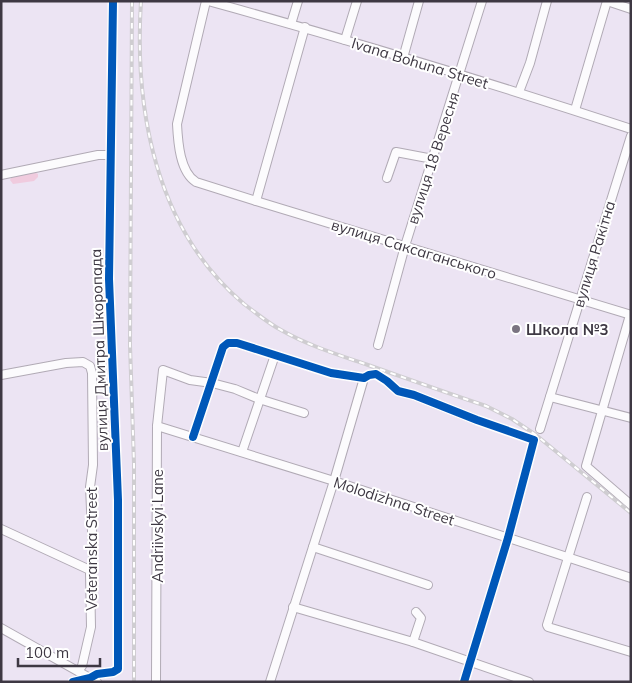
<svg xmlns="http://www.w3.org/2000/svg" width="632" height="683" font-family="Mulish,sans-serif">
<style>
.green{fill:#f0cbde}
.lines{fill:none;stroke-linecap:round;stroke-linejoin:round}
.minor-casing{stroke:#b1aab5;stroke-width:10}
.minor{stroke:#fcfbfd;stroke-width:8}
.rail-casing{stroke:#cfcdd1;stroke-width:4}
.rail{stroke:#fff;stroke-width:2;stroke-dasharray:5.5;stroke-linecap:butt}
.cycleway-casing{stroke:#fff;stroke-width:11}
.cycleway{stroke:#0057b8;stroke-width:8}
.poi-dot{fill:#7b7481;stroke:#fff;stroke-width:2}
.labels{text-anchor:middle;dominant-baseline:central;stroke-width:4;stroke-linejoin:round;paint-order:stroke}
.street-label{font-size:15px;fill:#3e3843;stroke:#fff}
.poi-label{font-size:15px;font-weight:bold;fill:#3e3843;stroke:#fff;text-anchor:start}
</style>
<rect width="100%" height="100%" fill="#ece4f3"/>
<polygon class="green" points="34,172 38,174 38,177 34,181 13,184 10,180 12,176"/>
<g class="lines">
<g class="minor-casing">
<g id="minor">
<path d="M206 1 177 124C178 143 180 172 196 182L256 201 631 315"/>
<path d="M208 1C350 40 491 83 631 129"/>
<polyline points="607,1 631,9"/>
<polyline points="291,24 298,1"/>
<polyline points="345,40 357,1"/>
<polyline points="403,58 419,1"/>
<polyline points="519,92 530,63 547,1"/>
<polyline points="575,110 607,1"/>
<polyline points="1,175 98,155 110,155"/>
<polyline points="387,178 396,152 433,159"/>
<polyline points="256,201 305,27"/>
<polyline points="630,315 586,466 631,505"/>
<polyline points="378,345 405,246 482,1"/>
<polyline points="1,375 66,363 83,362 90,366 92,373 93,465 90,487 93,553 93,568 90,574 91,627 82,666 78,671"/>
<polyline points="550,397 631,418"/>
<polyline points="157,426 334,481 631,578"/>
<polyline points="540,429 631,136"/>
<polyline points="193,437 223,347 228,343 237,343 331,373 364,378 369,375 376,374 387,381 398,391 414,395 477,420 534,440 508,538 464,682"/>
<polyline points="242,452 275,355"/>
<polyline points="587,497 547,625 548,627 631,652"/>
<polyline points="1,529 92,571"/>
<polyline points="313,547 428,585"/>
<polyline points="293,607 413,642 529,682"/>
<polyline points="1,628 97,682"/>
<polyline points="413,642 421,618 416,612"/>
<polyline points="73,682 90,678 97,674 113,672 118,669 118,500 109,279 113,1"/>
<polyline points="156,682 157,426 163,370 190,380 212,383 235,389 259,399 304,413"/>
<polyline points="270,682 334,481 364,378"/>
</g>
</g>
<use href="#minor" class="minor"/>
<g class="rail-casing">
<g id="rail">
<polyline points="132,1 130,345 134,464 134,682"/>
<path d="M141 1C134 111 156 230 244 304 256 313 268 323 281 330 309 346 339 355 368 365 408 379 447 393 486 406L512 419 536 435 631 513"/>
</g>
</g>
<use href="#rail" class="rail"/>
<g class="cycleway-casing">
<g id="cycleway">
<polyline points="193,437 223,347 228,343 237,343 331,373 364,378 369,375 376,374 387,381 398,391 414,395 477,420 534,440 508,538 464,682"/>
<polyline points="73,682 90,678 97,674 113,672 118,669 118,500 109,279 113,1"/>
</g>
</g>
<use href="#cycleway" class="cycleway"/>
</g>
<circle class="poi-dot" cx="516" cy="329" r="5"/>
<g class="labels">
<g class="street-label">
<text transform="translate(420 63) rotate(17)">Ivana Bohuna Street</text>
<text transform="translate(433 158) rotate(-72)">вулиця 18 Вересня</text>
<text transform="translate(414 249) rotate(17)">вулиця Саксаганського</text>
<text transform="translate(594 254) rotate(-73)">вулиця Ракітна</text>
<text transform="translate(99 350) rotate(-92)">вулиця Дмитра Шкоропада</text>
<text transform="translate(394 501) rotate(18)">Molodizhna Street</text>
<text transform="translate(157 526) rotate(-90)">Andriivskyi Lane</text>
<text transform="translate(91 549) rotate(-90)">Veteranska Street</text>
</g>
<g class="poi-label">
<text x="526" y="329">Школа №3</text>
</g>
</g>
<rect width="632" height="683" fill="none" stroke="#3e3843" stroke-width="5"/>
<path d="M18 658v8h82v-8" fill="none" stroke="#3e3843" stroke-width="2.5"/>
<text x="25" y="658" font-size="15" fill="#3e3843" stroke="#ffffff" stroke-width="4" paint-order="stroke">100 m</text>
</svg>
